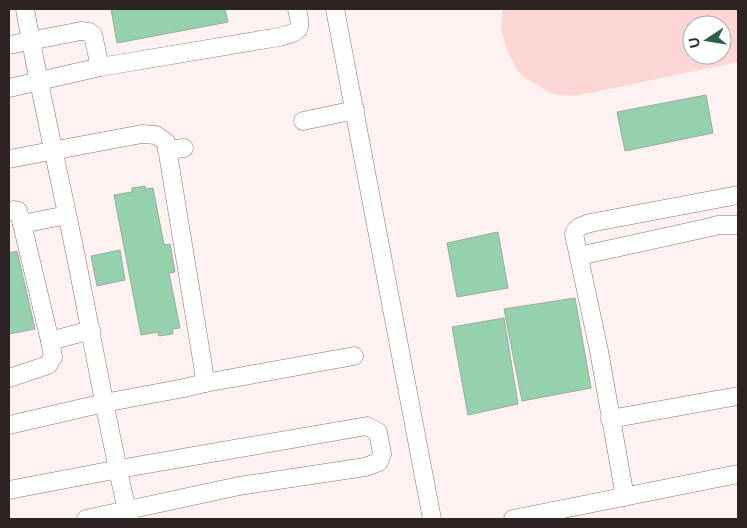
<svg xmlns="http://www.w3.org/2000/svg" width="747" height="528" font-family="Raleway,sans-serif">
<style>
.green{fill:#fbd6d4;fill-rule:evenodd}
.building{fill:#95d1ad;stroke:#96ac9e}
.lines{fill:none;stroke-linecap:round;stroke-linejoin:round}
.minor-casing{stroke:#866e6d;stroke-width:19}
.minor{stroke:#fff;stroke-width:18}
</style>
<rect width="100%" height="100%" fill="#fdf2f1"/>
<path class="green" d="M503 9H738V62L575 96 559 95 549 92 524 77 517 70 507 50 501 30ZM692 25H722V55H692Z"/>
<g class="building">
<polygon points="111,9 225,9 228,22 117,43"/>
<polygon points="706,95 713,133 625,151 617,112"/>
<polygon points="145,186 145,189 153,188 164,245 170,244 175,272 169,273 180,328 172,329 173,334 159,336 158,332 141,335 114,195 132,192 132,188"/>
<polygon points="498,232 508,288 457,297 447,243"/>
<polygon points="120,250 125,280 97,286 91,256"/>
<polygon points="17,251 35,329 9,334 9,253"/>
<polygon points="575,298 591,388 522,401 504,309"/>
<polygon points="504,318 518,404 468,415 452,327"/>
</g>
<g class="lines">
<g class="minor-casing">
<g id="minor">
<path d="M25 9C40 94 60 178 77 262 94 348 109 434 129 519"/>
<polyline points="335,9 432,519"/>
<polyline points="9,45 81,31 89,32 93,35 100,67"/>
<path d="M9 88 100 67 279 37C301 31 302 31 297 9"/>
<polyline points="303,121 355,110"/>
<polyline points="167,150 184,148"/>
<polyline points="9,159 142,134 156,135 166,142 203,366 205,383 184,388 104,403 9,425"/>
<polyline points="9,211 14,210 18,211 22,224"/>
<polyline points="67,215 22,224 50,341 91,330"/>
<polyline points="579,256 711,227 718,225 738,225"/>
<polyline points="9,378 48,365 53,357 50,341"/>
<polyline points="205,383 354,356"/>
<polyline points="610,419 738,396"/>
<polyline points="9,490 119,469 367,426 378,432 382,454 379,462 365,467 239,486 86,519"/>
<path d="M625 497 599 351 574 234C577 226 582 226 590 223L738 195"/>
<polyline points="513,519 738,474"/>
</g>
</g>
<use href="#minor" class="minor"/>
</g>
<rect width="747" height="528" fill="none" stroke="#2d2323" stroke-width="20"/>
<g transform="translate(707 40) rotate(258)"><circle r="24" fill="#ffffff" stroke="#aba7a7"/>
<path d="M0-4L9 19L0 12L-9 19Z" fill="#2e6146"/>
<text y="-8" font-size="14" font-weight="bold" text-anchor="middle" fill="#2d2323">U</text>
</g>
</svg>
